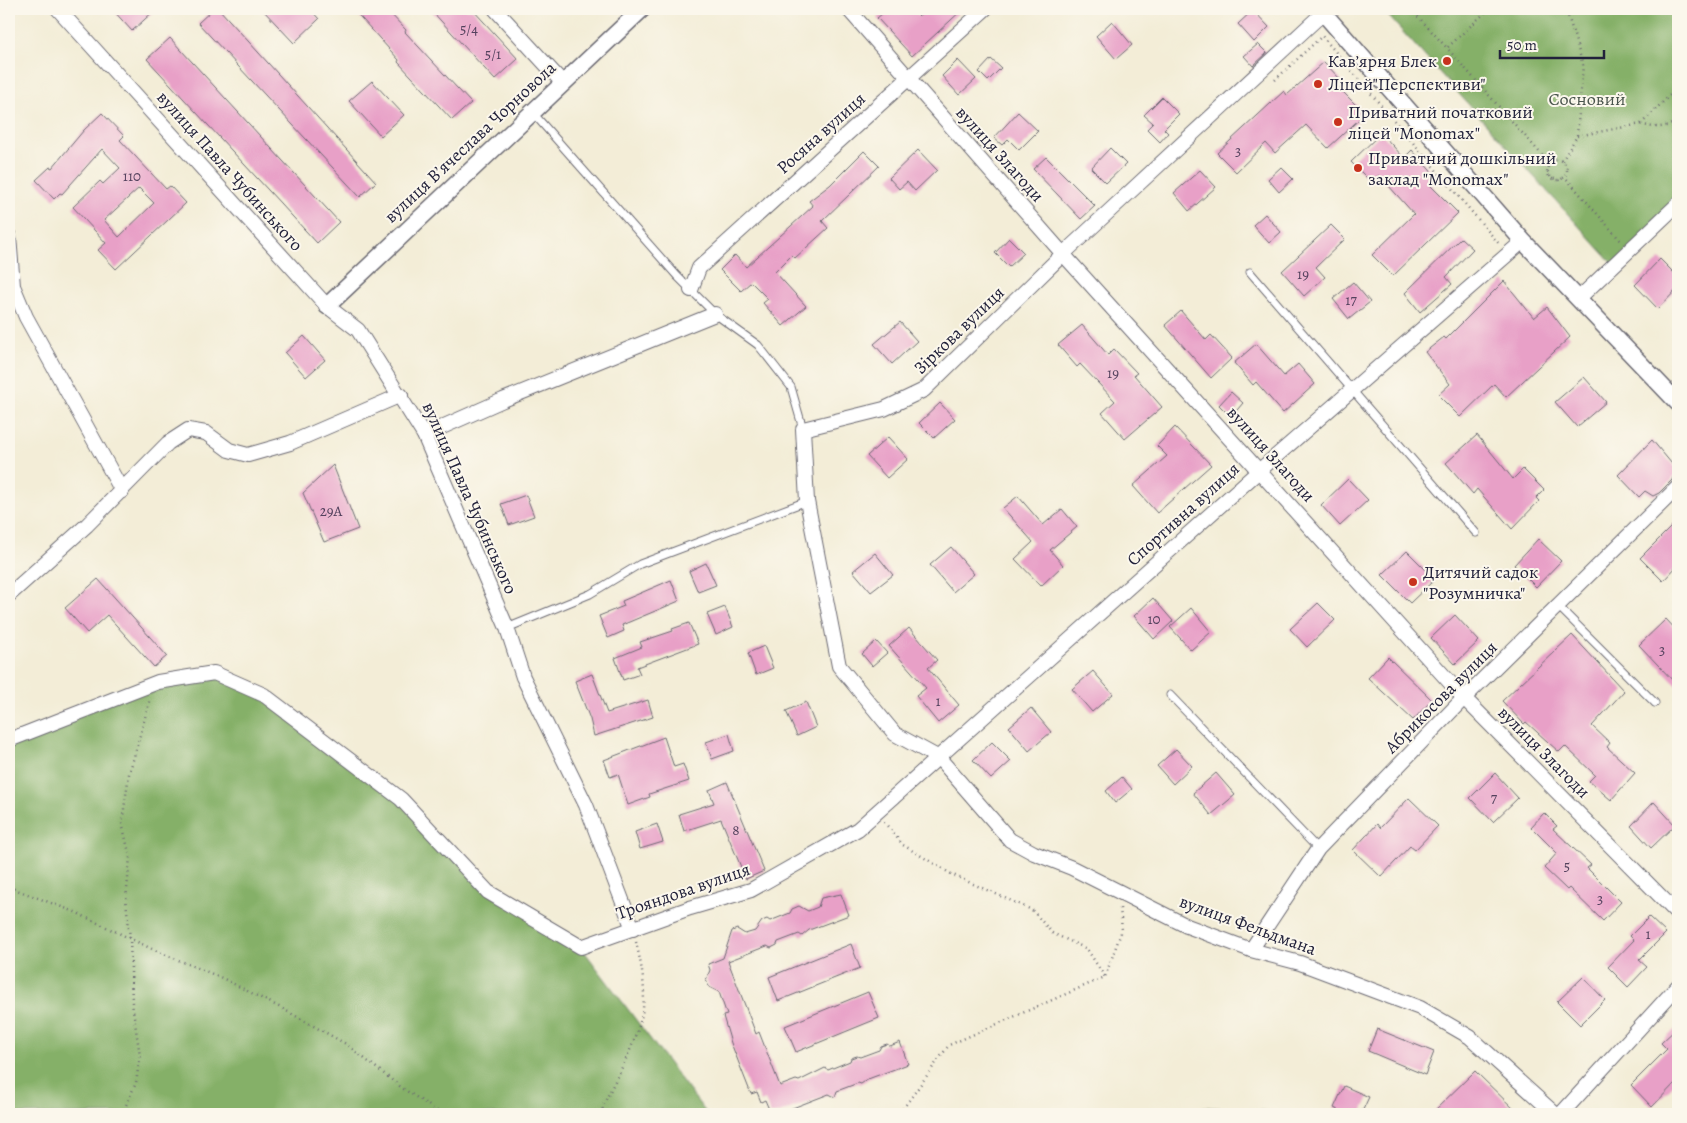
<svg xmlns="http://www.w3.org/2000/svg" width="1687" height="1123" font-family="Alegreya,serif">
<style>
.forest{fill:#85b068;stroke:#546952}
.building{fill:#e8a0c7;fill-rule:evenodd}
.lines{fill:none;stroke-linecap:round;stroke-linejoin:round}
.service-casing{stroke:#6b6972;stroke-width:9}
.minor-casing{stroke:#6b6972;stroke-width:16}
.tertiary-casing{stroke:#6b6972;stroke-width:19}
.path{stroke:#6b6972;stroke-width:2.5;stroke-dasharray:1 4;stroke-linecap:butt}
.service{stroke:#fff;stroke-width:7}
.minor{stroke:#fff;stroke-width:14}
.tertiary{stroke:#fff;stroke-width:16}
.poi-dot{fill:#c8321e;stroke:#fbf7ec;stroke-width:2}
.labels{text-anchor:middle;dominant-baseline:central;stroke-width:4;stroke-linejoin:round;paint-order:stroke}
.number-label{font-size:15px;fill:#54425e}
.poi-label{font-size:18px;fill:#22223b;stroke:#fbf7ec;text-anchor:start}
.park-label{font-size:18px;fill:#4a554d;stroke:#fbf7ec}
.street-label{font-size:18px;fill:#22223b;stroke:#fbf7ec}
</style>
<rect width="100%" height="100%" fill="#fbf7ec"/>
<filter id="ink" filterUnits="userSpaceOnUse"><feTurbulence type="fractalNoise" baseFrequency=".02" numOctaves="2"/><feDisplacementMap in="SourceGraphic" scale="10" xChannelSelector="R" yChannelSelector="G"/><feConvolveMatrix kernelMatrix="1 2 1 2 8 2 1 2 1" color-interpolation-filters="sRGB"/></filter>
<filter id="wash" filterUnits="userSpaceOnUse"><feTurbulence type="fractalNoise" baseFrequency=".0096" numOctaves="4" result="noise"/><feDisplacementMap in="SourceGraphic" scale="20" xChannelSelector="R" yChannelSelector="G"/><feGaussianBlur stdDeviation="1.12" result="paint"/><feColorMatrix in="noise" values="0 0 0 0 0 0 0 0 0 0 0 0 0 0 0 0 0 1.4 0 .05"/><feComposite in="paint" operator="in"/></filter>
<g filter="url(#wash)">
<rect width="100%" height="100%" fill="#f3edd7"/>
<g class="forest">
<polygon points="1382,9 1678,9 1678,202 1614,265"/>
<polygon points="214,673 264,695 401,799 488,892 581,947 707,1114 9,1114 9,740 158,682"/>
<polygon points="1204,1107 1304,1114 1185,1114"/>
</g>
<g id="blocks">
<g class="building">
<polygon points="112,9 156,9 132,31"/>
<polygon points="213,9 219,9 376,182 360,197 198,23"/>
<polygon points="262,9 310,9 319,19 294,43"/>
<polygon points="353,9 386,9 406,30 405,32 471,103 452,120 398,62 399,60"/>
<polygon points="430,9 472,9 518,59 495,80"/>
<polygon points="888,9 913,9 919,16 927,9 963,9 912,56 877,18"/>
<polygon points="1253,10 1269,27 1254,42 1238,24"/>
<polygon points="1112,21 1132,45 1116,59 1096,36"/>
<polygon points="170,38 339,222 317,243 147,59"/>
<polygon points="1258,44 1267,53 1253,66 1244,56"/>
<polygon points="991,59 1001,68 988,81 979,72"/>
<polygon points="958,60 976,79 959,95 942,76"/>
<polygon points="1324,62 1341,80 1336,85 1365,114 1328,148 1306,125 1275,153 1266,143 1236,172 1217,153 1284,91 1287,95"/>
<polygon points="372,81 404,115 381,136 349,101"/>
<polygon points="1162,97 1179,114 1164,129 1168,133 1160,142 1147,129 1153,123 1144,115"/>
<polygon points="1018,112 1038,131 1019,150 1008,139 1002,145 994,138"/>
<path d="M102 113 124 136 120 140 166 189 170 186 186 203 116 269 98 250 106 243 73 207 100 181 103 184 120 168 102 149 62 194 60 193 54 199 36 180 50 167 52 168 84 130ZM139 188 154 203 119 237 104 220Z"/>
<polygon points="1381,133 1404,158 1412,150 1437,178 1430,185 1458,213 1393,276 1372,255 1414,214 1379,175 1371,182 1351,162"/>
<polygon points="1110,148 1126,164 1106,183 1091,168"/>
<polygon points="918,150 937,170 915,191 907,182 899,189 889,178"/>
<polygon points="864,151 879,166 822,221 828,228 795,258 792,255 775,272 806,306 783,326 763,303 768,299 751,282 741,291 720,270 735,255 746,267 813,206 809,201 830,185"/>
<polygon points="1046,157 1095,206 1081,219 1033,169"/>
<polygon points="1281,167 1293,179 1279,192 1268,179"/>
<polygon points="1200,170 1216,187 1189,211 1174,193"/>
<polygon points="1265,214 1281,232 1269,243 1253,225"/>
<polygon points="1331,225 1345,239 1316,267 1325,277 1304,296 1282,271"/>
<polygon points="1009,238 1024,253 1009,267 995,253"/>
<polygon points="1461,238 1473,249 1446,277 1452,284 1420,312 1405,293"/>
<polygon points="1660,259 1678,277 1678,288 1658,309 1635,285"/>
<polygon points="1504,281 1534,318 1547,307 1570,337 1506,397 1494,384 1460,417 1438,395 1450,384 1425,352 1444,337 1446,339"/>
<polygon points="1353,282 1370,302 1349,319 1333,299"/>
<polygon points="1181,311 1206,340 1211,335 1232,358 1211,378 1165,325"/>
<polygon points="900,322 917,341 892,364 874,344"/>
<polygon points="1082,325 1108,355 1114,349 1137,373 1134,375 1162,407 1125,439 1102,413 1115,401 1080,364 1077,367 1058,345"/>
<polygon points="304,336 325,360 306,377 285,353"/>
<polygon points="1256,344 1284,376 1298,364 1315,384 1283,413 1256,382 1253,385 1234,363"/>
<polygon points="1584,377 1606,402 1577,427 1555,402"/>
<polygon points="1231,392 1243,403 1231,417 1219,405"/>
<polygon points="940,403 955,419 934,438 919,423"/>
<polygon points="1175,427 1211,465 1157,513 1133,486 1167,456 1157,446"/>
<polygon points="1477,435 1513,479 1523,469 1544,490 1536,498 1539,501 1512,529 1477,489 1473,494 1446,463"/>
<polygon points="888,437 908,459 887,478 867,456"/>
<polygon points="1652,440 1677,470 1672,480 1659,493 1653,496 1645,491 1639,497 1618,475"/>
<polygon points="333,465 358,529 324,542 303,493"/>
<polygon points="1348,479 1368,500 1340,526 1321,505"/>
<polygon points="526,495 534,516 509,525 501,504"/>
<polygon points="1018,496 1043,525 1062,509 1077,527 1050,550 1063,565 1041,586 1015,559 1033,542 1003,508"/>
<polygon points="1678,520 1678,565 1663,581 1640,558"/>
<polygon points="1538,539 1561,561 1536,587 1514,565"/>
<polygon points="951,547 974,574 953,592 930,565"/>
<polygon points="1407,551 1435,579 1410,603 1382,575"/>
<polygon points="875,553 893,575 871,592 853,571"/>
<polygon points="706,563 716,585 698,592 689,571"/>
<polygon points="98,579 167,656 154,667 107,615 87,633 65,608"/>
<polygon points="671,580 679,601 622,625 624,631 608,638 599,616 624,606 622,601"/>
<polygon points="1153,598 1173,621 1154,639 1134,616"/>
<polygon points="1318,603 1335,620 1307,647 1290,629"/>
<polygon points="725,607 733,627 716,635 707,614"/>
<polygon points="1191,608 1211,632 1191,650 1170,627"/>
<polygon points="1455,615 1479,641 1455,664 1431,638"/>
<polygon points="1666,619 1678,632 1678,686 1639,645"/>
<polygon points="689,623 698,644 637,667 640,674 623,680 615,658 642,647 640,642 673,631 672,629"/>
<polygon points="909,628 937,660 928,668 959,705 938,723 916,696 926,688 889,646"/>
<polygon points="1572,635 1624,691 1592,726 1610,743 1607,747 1635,773 1611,800 1589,781 1595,775 1565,746 1559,752 1526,722 1524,724 1502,701"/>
<polygon points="876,641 887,653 872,666 862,654"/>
<polygon points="764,646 773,668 756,675 748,653"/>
<polygon points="1388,657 1432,700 1413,720 1368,678"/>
<polygon points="1093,671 1113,694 1092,712 1072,689"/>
<polygon points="592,674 607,713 648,700 653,717 594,736 590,719 575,681"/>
<polygon points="806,702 816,727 797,736 786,711"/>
<polygon points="1031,708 1051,732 1029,751 1009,727"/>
<polygon points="729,734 734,751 712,759 706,742"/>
<polygon points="664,737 674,767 683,764 689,781 649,794 650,797 628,805 618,774 610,777 604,760"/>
<polygon points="992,742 1011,761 991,779 973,760"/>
<polygon points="1176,749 1192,766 1173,784 1157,766"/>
<polygon points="1216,773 1235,795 1211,815 1193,793"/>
<polygon points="1495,773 1518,798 1493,822 1470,798"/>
<polygon points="1122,777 1132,789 1115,803 1106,791"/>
<polygon points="727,782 764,871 746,879 721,819 684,831 679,814 714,803 709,790"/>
<polygon points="1409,798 1438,826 1415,850 1410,846 1381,877 1353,850 1377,824 1380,828"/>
<polygon points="1654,802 1675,825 1651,848 1631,826"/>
<polygon points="1544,813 1557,826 1553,829 1591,865 1587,868 1621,902 1603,921 1569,888 1567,890 1544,868 1557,853 1531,827"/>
<polygon points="657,824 663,842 640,849 635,832"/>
<polygon points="841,894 849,915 809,930 802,936 799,934 778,942 777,945 771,948 767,946 728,961 756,1034 759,1032 780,1086 796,1080 799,1081 825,1068 828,1070 850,1061 851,1058 857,1056 860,1057 879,1050 881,1046 887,1044 890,1046 900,1042 908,1064 868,1079 861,1084 858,1083 837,1091 835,1097 829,1094 777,1114 771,1114 765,1100 761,1102 757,1092 751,1094 731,1043 723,1016 727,1015 719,992 709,987 706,980 710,970 708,964 723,958 732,931 737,929 745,934 755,931 762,921 767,919 770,921 790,913 792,909 799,906 808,911 818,907 821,898"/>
<polygon points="1649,917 1666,933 1639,960 1647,967 1628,987 1608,967 1634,940 1630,936"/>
<polygon points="851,944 860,968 778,1001 769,977"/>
<polygon points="1583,977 1605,1000 1580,1025 1557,1002"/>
<polygon points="868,992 879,1018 796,1052 785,1026"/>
<polygon points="1678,1027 1678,1080 1652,1107 1631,1085 1667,1049 1661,1043"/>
<polygon points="1377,1029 1434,1052 1425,1075 1368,1051"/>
<polygon points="1475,1071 1519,1114 1431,1114"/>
<polygon points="1344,1086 1369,1097 1361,1114 1347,1114 1334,1108"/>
</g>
</g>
</g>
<g filter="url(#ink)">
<use href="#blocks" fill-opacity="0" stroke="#6b6972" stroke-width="1"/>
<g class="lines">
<g class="service-casing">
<g id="service">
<polyline points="533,113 677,276 715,314 758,345 791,387 803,429"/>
<polyline points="1250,272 1476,533"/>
<polyline points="1558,606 1655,703"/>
<polyline points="507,628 590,594 640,564 807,501"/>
<polyline points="1170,695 1318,849"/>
</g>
</g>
<g class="minor-casing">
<g id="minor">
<polyline points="58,9 327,306 358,330 424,435 507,628 523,677 586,805 633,929"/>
<polyline points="495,9 562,82"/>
<polyline points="848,9 1063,254 1464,698 1678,914"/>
<polyline points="1323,13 1063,254 924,390 884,409 803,429 807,501 839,666 895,734 939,758 1010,840 1034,853 1072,868 1187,926 1251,950 1300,963 1420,1008 1470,1037 1555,1114"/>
<polyline points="9,236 13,286 26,317 122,491"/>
<polyline points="691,290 699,268 985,9"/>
<polyline points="1578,299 1678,204"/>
<polyline points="424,435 503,400 715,314"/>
<polyline points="9,595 87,525 168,443 188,430 206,433 229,450 248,455 290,443 401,395"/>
<polyline points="9,740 158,682 214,673 264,695 401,799 488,892 581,947 690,908 751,890 858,829 1260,470 1523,241"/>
<polyline points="1251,950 1318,849 1464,698 1678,487"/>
<polyline points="1561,1114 1678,986"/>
</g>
</g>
<g class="tertiary-casing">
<g id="tertiary">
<polyline points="1320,9 1523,241 1678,403"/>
<polyline points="327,306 642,9"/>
</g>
</g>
<g class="path">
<polyline points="1411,9 1447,48"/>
<polyline points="1489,9 1447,48 1549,163 1547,170 1551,178 1559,180 1565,177 1621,241"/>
<polyline points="1275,80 1322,36 1500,245"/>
<path d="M1641 124C1655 129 1665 128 1678 121"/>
<polyline points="1577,136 1641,124 1678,87"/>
<circle cx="1557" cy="170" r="10"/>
<polyline points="1562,161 1577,136 1583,65 1566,9"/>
<polyline points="884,822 903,845 953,875 1032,910 1052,933 1087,949 1105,977"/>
<polyline points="9,887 75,912 152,949 222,978 283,1009 346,1044 402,1088 442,1114"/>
<polyline points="900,1113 949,1045 1105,977 1122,930 1120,908"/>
<polyline points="122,1114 136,1083 140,1056 132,1003 130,938 126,901 130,857 122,823 129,774 150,700"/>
<path d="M602 1114 603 1106C617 1075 638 1042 643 1008 646 987 641 963 636 942"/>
</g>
<use href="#service" class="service"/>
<use href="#minor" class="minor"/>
<use href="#tertiary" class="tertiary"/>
</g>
</g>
<g class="poi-dot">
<circle cx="1447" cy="61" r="5"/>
<circle cx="1318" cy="84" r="5"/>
<circle cx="1338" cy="122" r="5"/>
<circle cx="1358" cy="168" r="5"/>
<circle cx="1413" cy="582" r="5"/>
</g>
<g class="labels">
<g class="number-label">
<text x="469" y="29">5/4</text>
<text x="493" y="54">5/1</text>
<text x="1238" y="151">3</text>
<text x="132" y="176">110</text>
<text x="1303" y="274">19</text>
<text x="1351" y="300">17</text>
<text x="1113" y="373">19</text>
<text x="331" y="511">29А</text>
<text x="1154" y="619">10</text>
<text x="1662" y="650">3</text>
<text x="938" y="701">1</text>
<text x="1494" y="798">7</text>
<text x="736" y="830">8</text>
<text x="1567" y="866">5</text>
<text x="1600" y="899">3</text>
<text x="1648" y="934">1</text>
</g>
<g class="poi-label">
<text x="1437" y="61" text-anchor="end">Кавʼярня Блек</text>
<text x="1328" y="84">Ліцей"Перспективи"</text>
<text x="1348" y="112">Приватний початковий<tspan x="1348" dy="21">ліцей "Monomax"</tspan></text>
<text x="1368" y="158">Приватний дошкільний<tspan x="1368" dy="21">заклад "Monomax"</tspan></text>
<text x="1423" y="572">Дитячий садок<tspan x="1423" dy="21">"Розумничка"</tspan></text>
</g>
<g class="park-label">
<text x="1587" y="99">Сосновий</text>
</g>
<g class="street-label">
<text transform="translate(821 133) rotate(-42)">Росяна вулиця</text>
<text transform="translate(470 142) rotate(-43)">вулиця Вʼячеслава Чорновола</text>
<text transform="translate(1000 154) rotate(48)">вулиця Злагоди</text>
<text transform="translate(230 171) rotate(48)">вулиця Павла Чубинського</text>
<text transform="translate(959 330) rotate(-44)">Зіркова вулиця</text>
<text transform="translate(1271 454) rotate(48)">вулиця Злагоди</text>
<text transform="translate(470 498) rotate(66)">вулиця Павла Чубинського</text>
<text transform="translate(1183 514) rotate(-42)">Спортивна вулиця</text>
<text transform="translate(1441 697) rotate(-45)">Абрикосова вулиця</text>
<text transform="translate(1544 752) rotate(45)">вулиця Злагоди</text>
<text transform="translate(683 891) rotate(-19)">Трояндова вулиця</text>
<text transform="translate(1248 925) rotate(20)">вулиця Фельдмана</text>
</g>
</g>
<rect width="1687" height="1123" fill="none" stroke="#fbf7ec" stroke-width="30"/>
<path d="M1500 50v8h104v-8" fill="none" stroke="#22223b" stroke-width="2.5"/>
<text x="1507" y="50" font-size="15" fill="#22223b" stroke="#fbf7ec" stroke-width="4" paint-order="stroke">50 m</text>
</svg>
